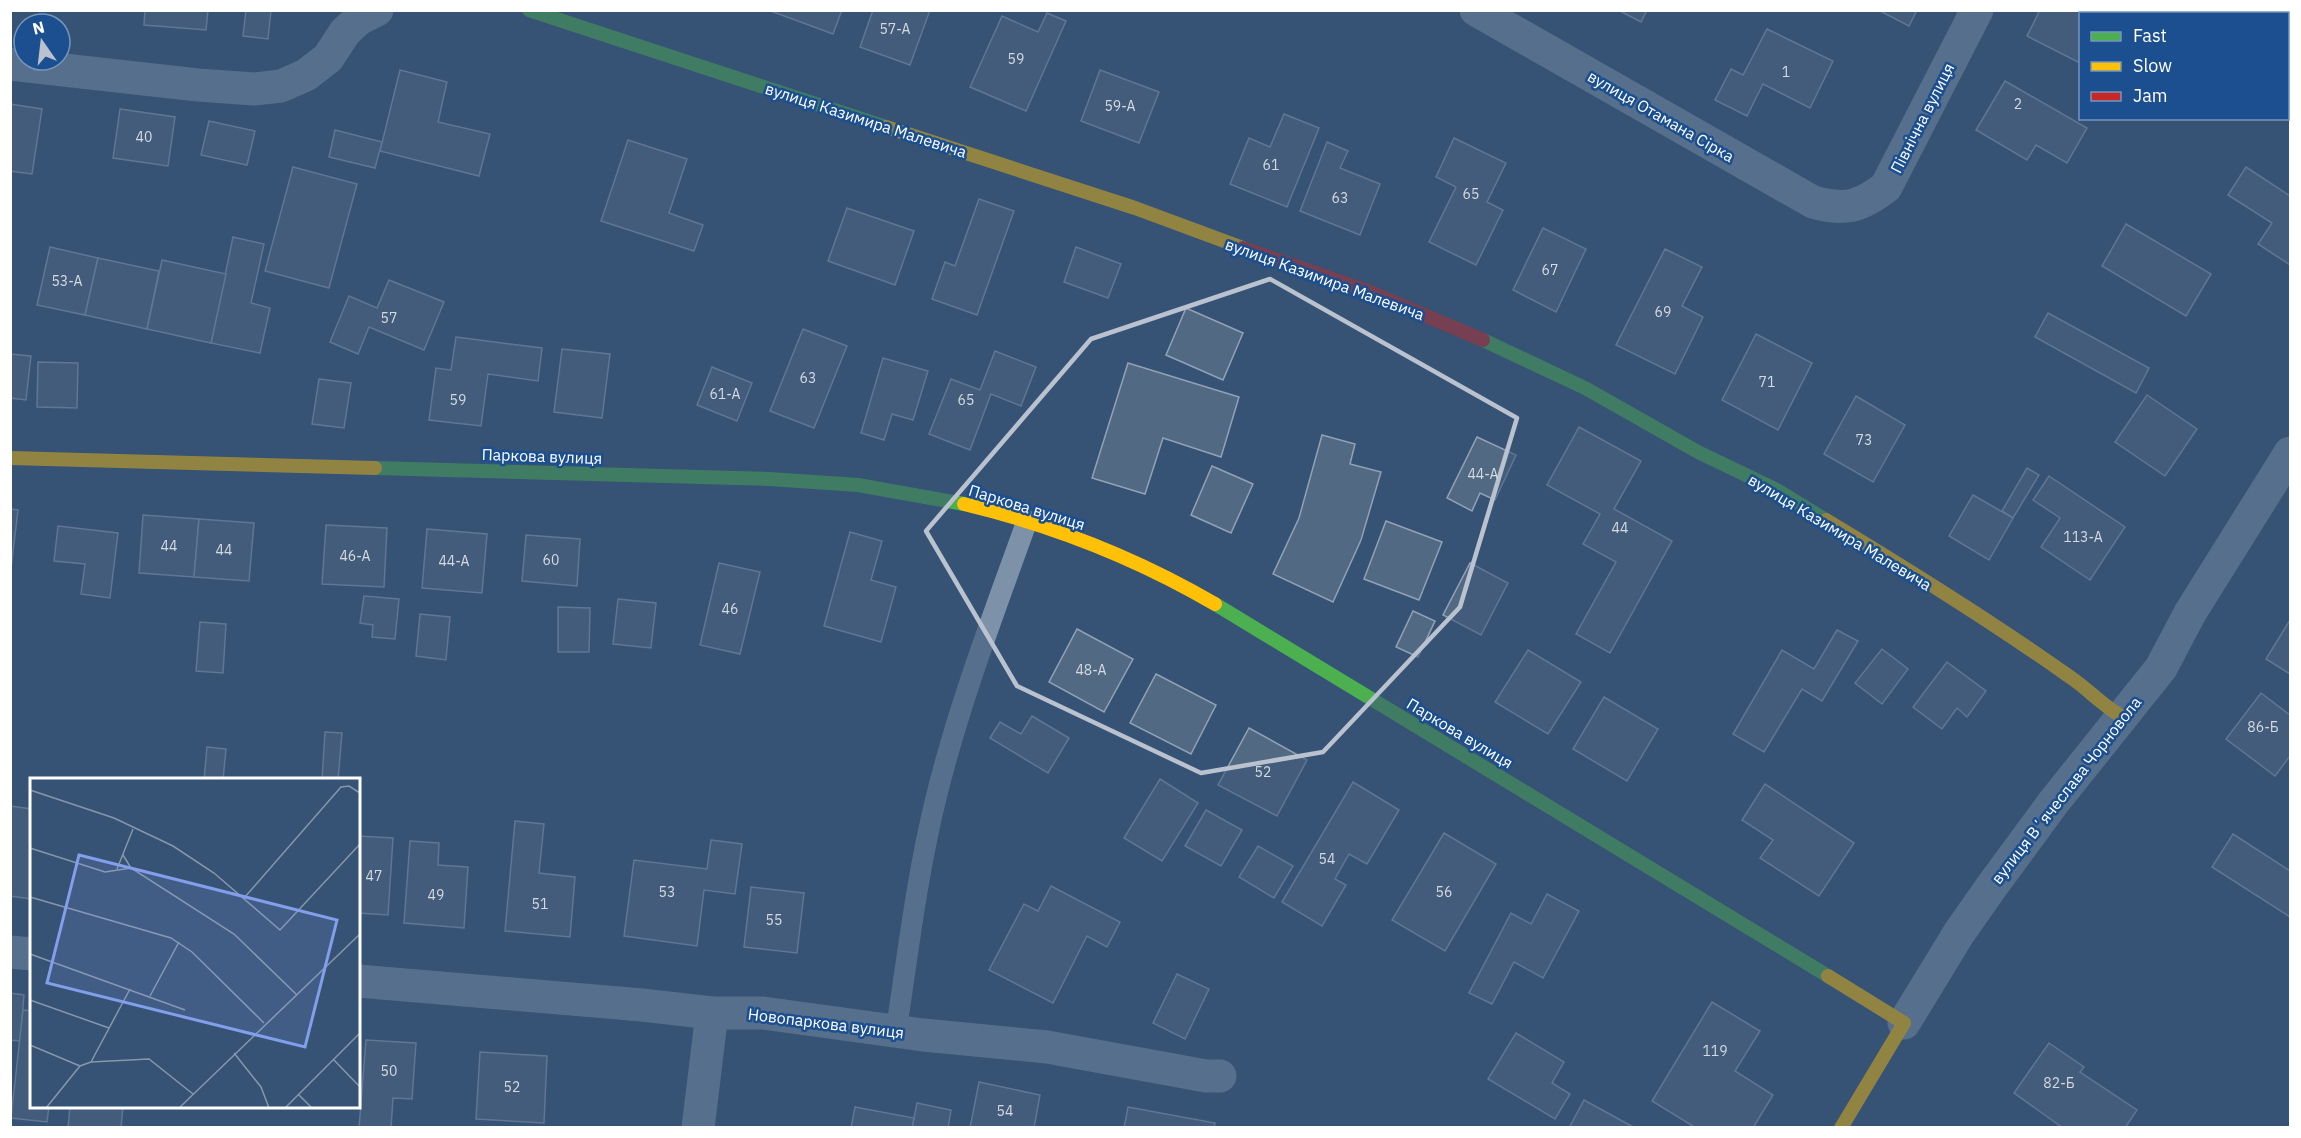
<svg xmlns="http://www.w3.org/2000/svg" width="2301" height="1138" font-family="'IBM Plex Sans',sans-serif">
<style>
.building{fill:#526984;stroke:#92a2b6;stroke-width:1.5}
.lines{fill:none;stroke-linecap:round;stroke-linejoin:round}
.lane{stroke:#7d92a8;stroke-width:21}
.street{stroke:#7d92a8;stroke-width:33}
.fast{stroke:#4caf50;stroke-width:14}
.slow{stroke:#ffc107;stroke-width:14}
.jam{stroke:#c62828;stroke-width:14}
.marked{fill:none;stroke:#b9c2ce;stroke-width:4.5;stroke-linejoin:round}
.labels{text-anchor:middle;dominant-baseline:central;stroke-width:5;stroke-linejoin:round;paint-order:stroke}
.number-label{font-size:14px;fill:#d4dae0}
.street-label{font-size:16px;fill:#fff;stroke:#1b4f8f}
.inset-road{fill:none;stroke:#8697ac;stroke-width:1.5}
.view{fill:#839eea;fill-opacity:0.15;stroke:#839eea;stroke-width:3}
.inset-edge{fill:none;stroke:#fff;stroke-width:3}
</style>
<rect width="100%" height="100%" fill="#365274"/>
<g class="building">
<polygon points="145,10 208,10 206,30 144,25"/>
<polygon points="246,10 271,10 268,39 243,36"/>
<polygon points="768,10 842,10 833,34"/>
<polygon points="873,10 930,10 910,65 860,47"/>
<polygon points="1618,10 1647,10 1641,22"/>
<polygon points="1878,10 1917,10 1909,26"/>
<polygon points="2040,10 2106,10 2111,13 2080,14 2080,63 2027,36"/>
<polygon points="1047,13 1066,21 1026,111 970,87 1002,16 1038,32"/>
<polygon points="1767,29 1833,61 1810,108 1763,84 1747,116 1715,100 1731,69 1743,75"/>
<polygon points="400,70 447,82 438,122 490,134 479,176 380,151"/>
<polygon points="1100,70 1159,92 1139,143 1081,121"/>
<polygon points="2005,81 2087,128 2067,163 2036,145 2027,160 1976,130"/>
<polygon points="10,104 42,109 32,174 10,171"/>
<polygon points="120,109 175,117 168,166 113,158"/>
<polygon points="1284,114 1319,128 1287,207 1230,184 1249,138 1270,147"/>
<polygon points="209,121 255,131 247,165 201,155"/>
<polygon points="335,130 382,142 375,168 329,157"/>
<polygon points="1454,138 1506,163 1487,202 1503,210 1476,265 1429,242 1456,187 1436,177"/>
<polygon points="628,140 687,159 669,213 703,225 694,251 601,221"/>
<polygon points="1327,142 1348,151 1340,168 1380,184 1360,235 1300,211"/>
<polygon points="293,167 357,184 329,288 265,271"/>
<polygon points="2246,167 2290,196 2290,265 2258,244 2272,223 2228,195"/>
<polygon points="979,199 1014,211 977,315 932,299 945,262 955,266"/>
<polygon points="847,208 914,231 895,285 828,261"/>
<polygon points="2126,224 2211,274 2186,316 2102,266"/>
<polygon points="1543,228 1586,249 1556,312 1513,290"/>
<polygon points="233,237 264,244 251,303 270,308 260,353 211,343"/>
<polygon points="50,247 98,258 85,315 37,305"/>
<polygon points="1076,247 1121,264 1108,298 1064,282"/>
<polygon points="1665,249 1702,267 1682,306 1703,317 1675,374 1616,345"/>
<polygon points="98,258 159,271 147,329 85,315"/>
<polygon points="162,260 226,274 211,343 147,329"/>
<polygon points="389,280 444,302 424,350 369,327 358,354 330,342 349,296 377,308"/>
<polygon points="1186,308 1243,333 1223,380 1166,355"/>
<polygon points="2048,313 2149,368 2136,393 2035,337"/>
<polygon points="803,329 847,346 814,428 770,411"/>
<polygon points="1756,334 1812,363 1778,430 1722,400"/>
<polygon points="456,337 542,348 538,381 488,374 481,426 429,420 436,368 451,370"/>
<polygon points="562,349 610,354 602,418 554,412"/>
<polygon points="995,351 1036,367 1021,406 991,394 970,450 929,434 951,379 980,390"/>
<polygon points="10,354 31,356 26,400 10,398"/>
<polygon points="883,358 928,371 913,420 892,414 884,440 861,433"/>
<polygon points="38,362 78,363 77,408 37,407"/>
<polygon points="1128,363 1239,397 1221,457 1163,438 1145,494 1092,478"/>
<polygon points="712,367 752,383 737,421 697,405"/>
<polygon points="319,379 351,383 344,428 312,424"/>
<polygon points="2147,395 2197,429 2165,476 2115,442"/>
<polygon points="1856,396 1905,425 1873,482 1824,454"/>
<polygon points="1579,427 1641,461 1614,509 1672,541 1610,653 1576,634 1616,562 1583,544 1600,514 1547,485"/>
<polygon points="1322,435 1355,444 1350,464 1381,472 1361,540 1333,602 1273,574 1299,518"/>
<polygon points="1477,437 1516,455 1495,500 1480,493 1472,511 1447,498"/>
<polygon points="1212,466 1253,484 1231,533 1191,515"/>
<polygon points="2027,468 2039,475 2013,518 2002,511"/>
<polygon points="2049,476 2125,527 2090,580 2041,547 2060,518 2033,500"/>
<polygon points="1973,495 2013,518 1989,560 1949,536"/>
<polygon points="10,509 18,510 10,577"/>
<polygon points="143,515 199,519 194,577 139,573"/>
<polygon points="199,519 254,523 249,581 194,577"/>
<polygon points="1386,521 1442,542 1419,600 1364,579"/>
<polygon points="326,525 387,528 384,587 322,584"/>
<polygon points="58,526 118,533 110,598 81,594 85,564 54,561"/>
<polygon points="427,529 487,534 482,593 422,588"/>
<polygon points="850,532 882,541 871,580 896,587 881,642 824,626"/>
<polygon points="526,535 580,539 577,586 522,581"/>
<polygon points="719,563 760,572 740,654 700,645"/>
<polygon points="1470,563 1508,583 1481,635 1443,615"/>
<polygon points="364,596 399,599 395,639 372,637 373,625 360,623"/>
<polygon points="618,599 656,603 651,648 613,644"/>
<polygon points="558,607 590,608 589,652 558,652"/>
<polygon points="1413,611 1435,621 1418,657 1396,647"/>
<polygon points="420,614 450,617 446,660 416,656"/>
<polygon points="2290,620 2290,674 2266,659"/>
<polygon points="200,622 226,624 223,673 196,671"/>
<polygon points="1077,629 1133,659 1104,712 1049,682"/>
<polygon points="1837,630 1858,641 1822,701 1802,689 1764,752 1733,734 1782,650 1814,669"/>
<polygon points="1882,649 1908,669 1882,704 1855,683"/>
<polygon points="1528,650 1581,682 1548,734 1495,702"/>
<polygon points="1947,662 1986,691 1967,717 1957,708 1942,729 1913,707"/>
<polygon points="1156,674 1216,705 1191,754 1130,723"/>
<polygon points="2261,693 2290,715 2290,756 2275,776 2226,739"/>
<polygon points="1604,697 1658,729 1627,781 1573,749"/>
<polygon points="1032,716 1069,738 1048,773 990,738 1000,722 1021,734"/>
<polygon points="1249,728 1307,760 1277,816 1218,785"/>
<polygon points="325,732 342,733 338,780 322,780"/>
<polygon points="207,747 226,749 223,780 204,780"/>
<polygon points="1160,779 1198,803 1162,861 1124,838"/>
<polygon points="1353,782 1399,810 1367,864 1349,854 1335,879 1346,885 1322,926 1282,902"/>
<polygon points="1765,784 1854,843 1819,896 1760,858 1773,840 1742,820"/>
<polygon points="10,806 32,809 31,899 10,896"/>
<polygon points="1206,810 1242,830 1221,866 1185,846"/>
<polygon points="515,821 544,824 539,873 575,877 570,937 505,931"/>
<polygon points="1444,833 1496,864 1445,951 1392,920"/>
<polygon points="2233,834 2290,871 2290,917 2212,867"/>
<polygon points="358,836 393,838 388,915 358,913"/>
<polygon points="711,840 742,844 735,894 704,890 697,946 624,936 634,860 707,869"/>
<polygon points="410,841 439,843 438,865 468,867 464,928 404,923"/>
<polygon points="1258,846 1293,866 1274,898 1239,877"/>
<polygon points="1051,886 1120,922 1107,947 1087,936 1053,1003 989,970 1024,904 1038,911"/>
<polygon points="751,887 804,893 797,953 744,947"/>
<polygon points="1547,894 1579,911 1543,978 1514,962 1492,1004 1469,993 1511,913 1531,924"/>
<polygon points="1177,974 1209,989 1185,1039 1153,1023"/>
<polygon points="10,993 24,995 20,1041 10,1040"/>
<polygon points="1712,1002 1760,1031 1735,1071 1773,1095 1753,1128 1696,1128 1652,1101"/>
<polygon points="23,1010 32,1011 32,1106 49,1106 47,1122 11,1118"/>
<polygon points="1516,1033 1564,1062 1552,1083 1570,1094 1555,1119 1488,1079"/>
<polygon points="366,1040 416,1043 412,1099 393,1098 391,1128 359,1128"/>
<polygon points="2049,1043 2084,1067 2080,1072 2137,1110 2125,1128 2063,1128 2014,1093"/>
<polygon points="480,1052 547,1056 544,1123 476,1119"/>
<polygon points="979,1082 1040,1095 1034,1128 970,1128"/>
<polygon points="1584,1100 1635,1128 1569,1128"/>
<polygon points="917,1103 951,1110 948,1128 912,1128"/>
<polygon points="70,1106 123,1106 121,1128 68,1128"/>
<polygon points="855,1107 914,1118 912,1128 851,1128"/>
<polygon points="1128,1107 1215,1123 1214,1128 1124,1128"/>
</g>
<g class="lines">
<path class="lane" d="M896 1032C908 953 917 875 936 798 959 704 994 613 1027 521"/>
<g class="street">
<path d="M1476 10 1813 202C1845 211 1860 207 1886 187L1977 10"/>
<polyline points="10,64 198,85 254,89 281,86 306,75 328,58 345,32 359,19 377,10"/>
<polyline points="10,952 32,954"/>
<polyline points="358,981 642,1005 712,1013 763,1013 923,1035 1047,1047 1206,1076 1220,1076"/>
<polyline points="1904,1023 1959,933 1992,886 2053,803 2161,668 2190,613 2290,453"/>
<polyline points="698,1128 712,1013"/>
</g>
<g class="fast">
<polyline points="529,10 886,127"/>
<polyline points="1483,340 1585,388 1698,452 1775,489 1826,520"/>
<polyline points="375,468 769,479 858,485 964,504"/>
<polyline points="1215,604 1828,976"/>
</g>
<g class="slow">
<polyline points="886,127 1135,208 1243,248"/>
<polyline points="10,458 375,468"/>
<path d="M964 504C1052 525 1136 558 1215 604"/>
<path d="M1826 520C1909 570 1991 621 2070 677 2088 689 2102 705 2121 716"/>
<polyline points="1828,976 1904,1023 1841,1128"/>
</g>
<polyline class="jam" points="1243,248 1365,290 1483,340"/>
</g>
<path d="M0 0H2301V1138H0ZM1270 279 1517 418 1460 607 1323 752 1201 773 1017 686 926 531 1091 339Z" fill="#365274" fill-opacity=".55" fill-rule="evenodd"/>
<path class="marked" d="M1270 279 1517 418 1460 607 1323 752 1201 773 1017 686 926 531 1091 339Z"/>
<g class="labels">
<g class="number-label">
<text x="895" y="29">57-А</text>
<text x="1016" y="59">59</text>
<text x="1786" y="72">1</text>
<text x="2018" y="104">2</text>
<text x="1120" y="106">59-А</text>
<text x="144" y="137">40</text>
<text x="1271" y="165">61</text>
<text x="1471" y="194">65</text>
<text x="1340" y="198">63</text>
<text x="1550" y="270">67</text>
<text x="67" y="281">53-А</text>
<text x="1663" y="312">69</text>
<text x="389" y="318">57</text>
<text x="808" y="378">63</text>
<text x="1767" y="382">71</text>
<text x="725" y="394">61-А</text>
<text x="458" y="400">59</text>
<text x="966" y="400">65</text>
<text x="1864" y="440">73</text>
<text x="1483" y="474">44-А</text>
<text x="1620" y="528">44</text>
<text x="2083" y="537">113-А</text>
<text x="169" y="546">44</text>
<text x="224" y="550">44</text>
<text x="355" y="556">46-А</text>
<text x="551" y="560">60</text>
<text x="454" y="561">44-А</text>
<text x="730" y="609">46</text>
<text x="1091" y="670">48-А</text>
<text x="2263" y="727">86-Б</text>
<text x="1263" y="772">52</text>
<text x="1327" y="859">54</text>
<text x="374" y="876">47</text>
<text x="667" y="892">53</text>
<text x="1444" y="892">56</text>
<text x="436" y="895">49</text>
<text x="540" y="904">51</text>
<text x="774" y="920">55</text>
<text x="1715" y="1051">119</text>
<text x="389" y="1071">50</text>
<text x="2059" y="1083">82-Б</text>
<text x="512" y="1087">52</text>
<text x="1005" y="1111">54</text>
</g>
<g class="street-label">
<text transform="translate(1661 116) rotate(30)">вулиця Отамана Сірка</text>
<text transform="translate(1922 118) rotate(-63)">Північна вулиця</text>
<text transform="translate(866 120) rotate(18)">вулиця Казимира Малевича</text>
<text transform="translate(1325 279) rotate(20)">вулиця Казимира Малевича</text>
<text transform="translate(542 456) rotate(2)">Паркова вулиця</text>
<text transform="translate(1027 507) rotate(17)">Паркова вулиця</text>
<text transform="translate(1840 532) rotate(31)">вулиця Казимира Малевича</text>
<text transform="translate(1460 733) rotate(31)">Паркова вулиця</text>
<text transform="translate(2066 790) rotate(-52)">вулиця Вʼячеслава Чорновола</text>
<text transform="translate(826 1023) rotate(7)">Новопаркова вулиця</text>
</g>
</g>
<g transform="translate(30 778)">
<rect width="330" height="330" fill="#365274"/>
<path class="inset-road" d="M0 12 84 40 143 68 184 95 250 152 330 66M0 70 75 94 101 90M93 77 101 90 204 156 267 217M87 91 103 51M0 119 141 160 162 174 234 245M214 120 311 9 319 8 330 15M0 176 155 232M120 218 149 164M0 222 79 250M0 267 50 288M204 275 231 309 239 330M303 281 330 309M61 284 100 211M269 317 282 330M16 330 50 288 61 284 119 281 163 316M149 330 330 156M255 330 330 255"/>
<path class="view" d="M49 77 307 142 275 269 17 205Z"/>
<rect width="330" height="330" class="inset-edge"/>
</g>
<rect width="2301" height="1138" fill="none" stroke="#ffffff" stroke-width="24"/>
<rect x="2079" y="12" width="210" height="108" fill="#1b4f8f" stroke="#7695bc" stroke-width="1.5"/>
<rect x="2091" y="32" width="30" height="9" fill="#4caf50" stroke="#7695bc" stroke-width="1.5"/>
<text x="2133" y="42" font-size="18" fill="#ffffff">Fast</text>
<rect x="2091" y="62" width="30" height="9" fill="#ffc107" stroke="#7695bc" stroke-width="1.5"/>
<text x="2133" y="72" font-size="18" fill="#ffffff">Slow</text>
<rect x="2091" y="92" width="30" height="9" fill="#c62828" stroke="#7695bc" stroke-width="1.5"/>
<text x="2133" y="102" font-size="18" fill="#ffffff">Jam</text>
<g transform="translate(42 42) rotate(346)"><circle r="28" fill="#1b4f8f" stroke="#7695bc" stroke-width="1.5"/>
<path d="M0-4.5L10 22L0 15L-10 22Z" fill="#b9c2ce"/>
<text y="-9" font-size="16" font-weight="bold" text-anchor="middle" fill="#ffffff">N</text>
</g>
</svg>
